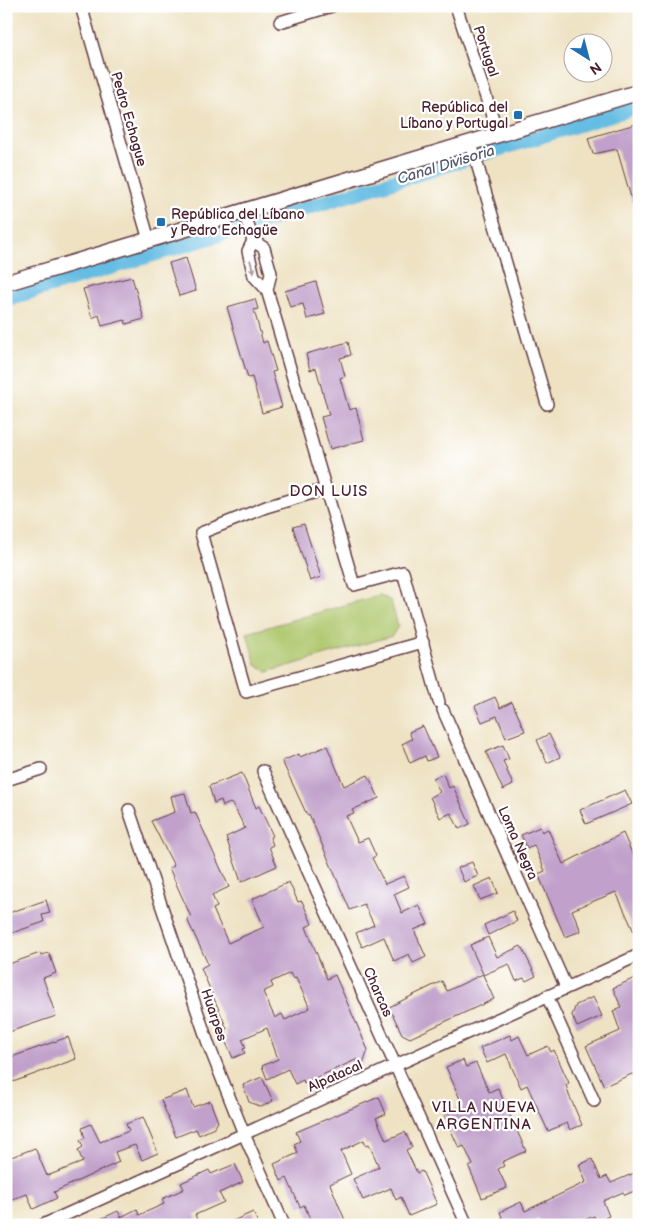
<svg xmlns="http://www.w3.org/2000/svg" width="645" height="1231" font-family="'Balsamiq Sans',sans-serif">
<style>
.green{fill:#aec76d;stroke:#7c734c}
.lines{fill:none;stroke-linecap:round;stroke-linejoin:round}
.canal{stroke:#66bde3;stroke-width:15}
.building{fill:#c1a1cb;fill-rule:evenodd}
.street-casing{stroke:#633c42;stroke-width:14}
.secondary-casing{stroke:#633c42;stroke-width:18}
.street{stroke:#fff;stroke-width:11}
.secondary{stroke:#fff;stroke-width:15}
.oneway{fill:#ae9aa0}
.poi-dot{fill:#1f6fb2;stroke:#fff;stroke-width:2}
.labels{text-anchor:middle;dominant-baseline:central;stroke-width:4.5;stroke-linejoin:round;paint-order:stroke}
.street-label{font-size:14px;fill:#4a1f2b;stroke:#fff}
.poi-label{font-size:14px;fill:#4a1f2b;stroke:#fff;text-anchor:end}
.water-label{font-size:15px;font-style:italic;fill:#54566b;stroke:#fff}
.neighbourhood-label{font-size:15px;letter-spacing:1px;fill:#4a1f2b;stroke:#fff}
</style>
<rect width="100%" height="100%" fill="#fff"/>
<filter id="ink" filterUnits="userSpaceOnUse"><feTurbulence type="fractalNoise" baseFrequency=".02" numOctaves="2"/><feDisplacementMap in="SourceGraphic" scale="10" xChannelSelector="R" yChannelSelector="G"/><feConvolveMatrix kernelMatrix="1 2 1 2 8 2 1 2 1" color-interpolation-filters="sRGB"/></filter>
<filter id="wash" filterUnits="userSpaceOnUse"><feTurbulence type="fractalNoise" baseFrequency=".0096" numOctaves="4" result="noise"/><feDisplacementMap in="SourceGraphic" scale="20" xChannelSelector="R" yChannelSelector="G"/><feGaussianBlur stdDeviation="1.12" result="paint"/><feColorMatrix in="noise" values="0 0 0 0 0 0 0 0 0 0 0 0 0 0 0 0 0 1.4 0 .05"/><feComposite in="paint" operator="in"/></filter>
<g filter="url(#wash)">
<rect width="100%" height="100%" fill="#eee2c3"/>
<polygon class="green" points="380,595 391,601 398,626 392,636 267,672 256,665 247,633"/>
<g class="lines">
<g class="canal">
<polyline points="254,224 639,106"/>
<polyline points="6,299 241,228"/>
</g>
</g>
<g id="blocks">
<g class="building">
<polygon points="639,123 639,215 636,215 617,149 593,154 588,138"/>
<polygon points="186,258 196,291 179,296 169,263"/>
<polygon points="132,277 144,319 126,324 125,320 102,326 99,315 92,318 83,289"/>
<polygon points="316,282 325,314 307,319 303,304 290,307 285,291"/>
<polygon points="255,299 258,309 254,310 263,343 267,341 276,371 272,372 282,407 262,413 252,377 248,378 227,307"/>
<polygon points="348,342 351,355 340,358 345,376 340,378 349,410 356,408 364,440 330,449 321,417 329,415 316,368 310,370 306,354"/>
<polygon points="304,524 321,577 310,581 293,527"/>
<polygon points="495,697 500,708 512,702 525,731 506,738 497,716 482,722 475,706"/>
<polygon points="423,726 437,757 427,761 425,756 410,763 402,744 412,739 409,732"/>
<polygon points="549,734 560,757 547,763 537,740"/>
<polygon points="503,745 509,759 503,761 513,785 503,790 486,752"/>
<polygon points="327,746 344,786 368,775 379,798 352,810 354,813 346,816 358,842 368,838 376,856 372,858 385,884 404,876 409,887 394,894 402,913 419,905 428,924 414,930 426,957 413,963 409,954 394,961 384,937 362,947 356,933 374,925 364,904 350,910 309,814 307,815 282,761 299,754 300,757"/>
<polygon points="242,773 256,808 259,806 273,836 270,837 273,845 269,847 277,866 241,882 226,837 245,828 233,805 230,803 223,806 221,800 214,803 209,786"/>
<polygon points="443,774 449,788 453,786 470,824 459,829 451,813 440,818 430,797 440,792 433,778"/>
<polygon points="625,790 632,804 586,824 580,810"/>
<path d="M185 793 191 813 195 812 229 887 212 895 217 907 213 909 228 943 264 927 252 899 289 882 298 902 302 901 312 924 306 927 327 979 335 975 368 1050 362 1067 358 1059 304 1083 303 1080 295 1084 288 1069 267 1079 262 1066 278 1059 267 1028 242 1039 246 1048 243 1049 245 1053 233 1058 224 1038 227 1036 225 1030 227 1029 201 968 208 964 187 919 191 917 169 868 174 866 151 821 175 812 171 796ZM290 973 293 979 296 978 310 1008 285 1020 282 1014 275 1018 263 992 273 987 271 982Z"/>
<polygon points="540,827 542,832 548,829 563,864 623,833 639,869 639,943 616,892 572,910 581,931 565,937 538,874 545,871 534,845 527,848 521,835"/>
<polygon points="472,862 478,876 464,882 458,868"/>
<polygon points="492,878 498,893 480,900 474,886"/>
<polygon points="46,900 50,913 42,915 44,922 6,935 6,914"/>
<polygon points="513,911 517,921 488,935 484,925"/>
<polygon points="488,937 497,957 521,946 536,976 526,981 524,978 516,981 509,964 483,975 494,999 410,1038 402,1034 389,1007 442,981 447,991 483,974 470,945"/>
<polygon points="40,953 41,955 49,953 56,973 43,978 56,1016 6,1033 6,965"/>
<polygon points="639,976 639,1075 632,1074 604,1086 586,1046 620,1031 613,1011 621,1007 613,988"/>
<polygon points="593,997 602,1016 577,1027 572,1015 576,1005"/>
<polygon points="510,1035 512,1040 519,1036 528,1055 548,1046 551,1052 554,1050 569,1083 566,1085 569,1095 582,1125 570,1130 567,1123 548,1131 527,1085 521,1088 506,1054 487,1063 480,1048"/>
<polygon points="68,1037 76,1059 13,1082 6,1059"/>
<polygon points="463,1060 466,1067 476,1063 489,1092 498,1088 526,1151 502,1162 504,1166 498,1169 507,1188 482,1198 469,1167 473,1165 464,1146 459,1148 444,1115 463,1106 446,1067"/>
<polygon points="262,1077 273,1101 261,1107 249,1102 243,1085"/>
<polygon points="187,1090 193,1107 210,1101 218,1122 214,1128 199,1135 196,1129 176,1137 161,1100"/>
<polygon points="379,1097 386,1114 376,1118 386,1140 405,1132 412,1147 406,1150 417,1173 422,1171 437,1204 409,1216 401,1197 396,1200 391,1188 363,1200 353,1179 379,1167 369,1144 366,1145 364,1140 341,1151 351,1174 330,1184 347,1225 313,1225 304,1205 300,1207 287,1178 281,1181 274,1164 298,1153 294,1144 300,1141 296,1132"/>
<polygon points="143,1117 158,1153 142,1160 135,1145 115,1152 119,1162 54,1192 57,1198 33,1209 27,1194 6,1201 6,1159 35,1148 47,1176 83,1162 78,1150 83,1147 80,1140 85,1138 82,1128 91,1124 100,1142 129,1131 126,1124"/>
<polygon points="592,1159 601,1179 607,1176 611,1183 639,1171 639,1189 625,1195 623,1192 603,1201 609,1216 597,1221 594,1216 574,1225 542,1225 538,1218 523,1225 520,1225 518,1220 505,1225 500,1212 521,1202 525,1211 586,1182 579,1165"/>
<polygon points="235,1164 243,1182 219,1193 224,1202 195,1215 197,1219 184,1225 174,1221 164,1225 88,1225 118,1211 121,1217 137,1209 139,1215 164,1204 162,1199 184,1189 181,1183 209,1170 211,1174"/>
<polygon points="253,1212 259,1225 224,1225"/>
</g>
</g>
</g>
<g filter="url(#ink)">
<use href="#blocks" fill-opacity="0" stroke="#633c42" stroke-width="1"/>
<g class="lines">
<g class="street-casing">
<g id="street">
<polyline points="81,6 149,240"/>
<polyline points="456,6 498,134"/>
<polyline points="280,22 332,6"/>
<polyline points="471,143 547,404"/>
<polyline points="244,211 253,241 264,248 271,273 267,290"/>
<polyline points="253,241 248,251 254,276 267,290 354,585 403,572 439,702"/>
<polyline points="326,489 266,507 201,533 246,692 423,642"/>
<polyline points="443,710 566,987"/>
<polyline points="263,771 467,1225"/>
<polyline points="6,780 41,769"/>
<polyline points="129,810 209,1046 244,1134 284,1225"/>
<polyline points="547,996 594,1101"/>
<polyline points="43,1225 639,955"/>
</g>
</g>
<g class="secondary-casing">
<polyline id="secondary" points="6,283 639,92"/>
</g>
<use href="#street" class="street"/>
<use href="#secondary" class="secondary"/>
</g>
<defs><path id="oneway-solid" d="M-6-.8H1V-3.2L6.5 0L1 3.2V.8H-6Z" transform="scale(1.25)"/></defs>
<use class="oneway" href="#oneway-solid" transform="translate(252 267) rotate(75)"/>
</g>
<g class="poi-dot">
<rect x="513" y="110" width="10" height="10" rx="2.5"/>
<rect x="156" y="217" width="10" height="10" rx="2.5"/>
</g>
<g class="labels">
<g class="street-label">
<text transform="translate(486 51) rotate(72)">Portugal</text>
<text transform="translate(129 119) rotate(74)">Pedro Echague</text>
<text transform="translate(518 843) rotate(66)">Loma Negra</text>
<text transform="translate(378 992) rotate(66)">Charcas</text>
<text transform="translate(214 1015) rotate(71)">Huarpes</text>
<text transform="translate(335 1076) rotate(-24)">Alpatacal</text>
</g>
<g class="poi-label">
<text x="508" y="107">República del<tspan x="508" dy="16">Líbano y Portugal</tspan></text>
<text x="171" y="214" text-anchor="start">República del Líbano<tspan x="171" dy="16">y Pedro Echagüe</tspan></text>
</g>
<g class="water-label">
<text transform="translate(446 165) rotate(-17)">Canal Divisoria</text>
</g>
<g class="neighbourhood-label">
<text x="329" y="491">DON LUIS</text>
<text x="484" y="1107">VILLA NUEVA<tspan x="484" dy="17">ARGENTINA</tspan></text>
</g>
</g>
<rect width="645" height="1231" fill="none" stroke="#fff" stroke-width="25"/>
<g transform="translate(588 58) rotate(144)"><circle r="24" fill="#ffffff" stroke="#b7a5aa"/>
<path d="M0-4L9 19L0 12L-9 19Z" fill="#1f6fb2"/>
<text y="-8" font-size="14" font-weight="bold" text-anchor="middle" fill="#4a1f2b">N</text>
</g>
</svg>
